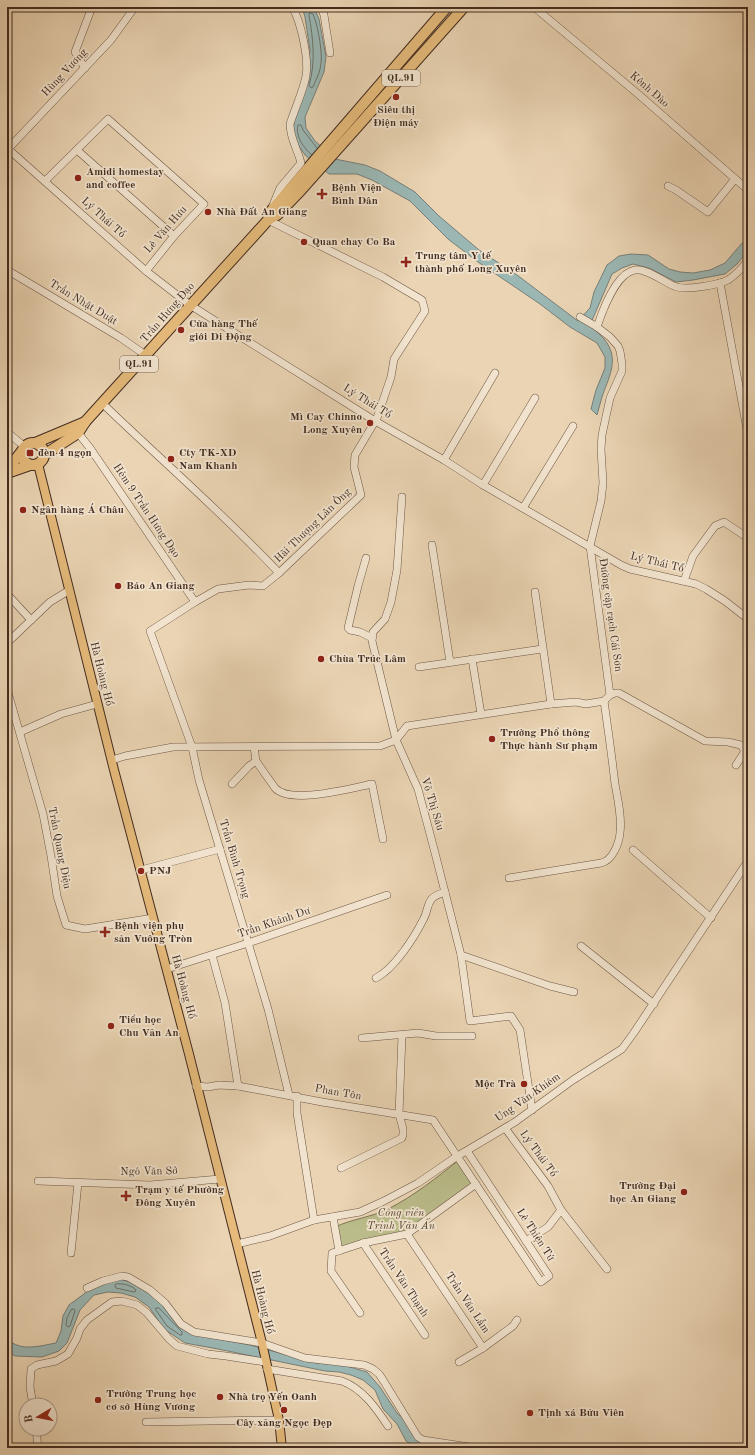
<svg xmlns="http://www.w3.org/2000/svg" width="755" height="1455" font-family="'Old Standard TT',serif">
<style>
.green{fill:#babc8a;stroke:#7e7455}
.water{fill:#9ab7b4;stroke:#777f79}
.lines{fill:none;stroke-linecap:round;stroke-linejoin:round}
.shore{stroke:#6e726a;stroke-width:1}
.minor-casing{stroke:#6d5645;stroke-width:8}
.major-casing{stroke:#432c20;stroke-width:10}
.highway-casing{stroke:#432c20;stroke-width:12}
.minor{stroke:#f1e3ce;stroke-width:7}
.major{stroke:#e5ba7a;stroke-width:8}
.highway{stroke:#e5ba7a;stroke-width:10}
.poi-dot{fill:#8f2418;stroke:#f1e3ce;stroke-width:1.5}
.labels{text-anchor:middle;dominant-baseline:central;stroke-width:3.5;stroke-linejoin:round;paint-order:stroke}
.shield{fill:#f1e3ce;stroke:#776354;stroke-width:1}
.shield-label{font-size:10px;font-weight:bold;fill:#432c20}
.street-label{font-size:11px;fill:#432c20;stroke:#f1e3ce}
.poi-label{font-size:11px;font-weight:bold;fill:#432c20;stroke:#f1e3ce;text-anchor:start}
.park-label{font-size:11px;font-style:italic;fill:#5b4935;stroke:#f1e3ce}
</style>
<rect width="100%" height="100%" fill="#ead4b3"/>
<filter id="stains"><feTurbulence type="fractalNoise" baseFrequency=".005" numOctaves="4"/><feColorMatrix values="0 0 0 0 .2 0 0 0 0 .09 0 0 0 0 .02 0 0 0 .5 -.17"/></filter>
<radialGradient id="worn" r=".72"><stop offset=".6" stop-color="#630" stop-opacity="0"/><stop offset="1" stop-color="#630" stop-opacity=".3"/></radialGradient>
<path class="green" d="M459 1160 476 1184 407 1234 339 1251 335 1227C352 1219 372 1217 388 1209 414 1196 436 1178 459 1160Z"/>
<g class="water">
<path d="M302 7H314L319 19 326 57 324 72 305 117 306 128 315 141 335 159 365 165 380 171 415 192 439 216 479 250 517 275 578 321 590 308 594 292 607 265 619 256 631 254 648 255 669 269 680 272 693 273 710 270 725 263 743 242 748 237V251L737 264 725 274 693 280 676 282 649 268 633 264 622 268 612 274 590 325C595 331 603 336 607 343 619 361 608 379 602 397 600 403 599 409 597 415L591 409 596 390 605 368V357L597 343 570 327 540 304 478 262 448 239 410 201 372 180 357 174H329L305 155 297 143 293 130 295 118 307 79 310 50 305 17Z"/>
<path d="M120 1279 133 1283 148 1293 157 1300 191 1334 250 1345 316 1363 343 1365 367 1372 380 1387 397 1413 405 1420 413 1435 467 1448H417L406 1441 397 1424 383 1409 375 1390 363 1380 351 1375 339 1372 325 1371 218 1349 185 1343 164 1329 149 1307 135 1297 121 1293 108 1292 94 1295 80 1310 67 1343 59 1351 42 1357 15 1356 7 1351V1339C21 1352 39 1346 56 1343L61 1331 63 1316 69 1305 92 1288Z"/>
</g>
<g class="lines">
<g class="shore">
<path d="M310 13 313 14C318 26 324 57 320 69 319 75 315 81 313 87L311 88 309 85C316 63 313 38 309 15Z"/>
<path d="M312 155C303 148 295 135 298 125H301L303 130 317 148"/>
<path d="M116 1284C122 1283 130 1285 135 1289L136 1291 134 1292 116 1288 115 1286Z"/>
<polygon points="156,1308 159,1308 182,1332 182,1335 180,1335 167,1326 156,1310"/>
<polygon points="72,1309 74,1309 75,1311 70,1326 68,1327 66,1325 67,1318"/>
</g>
<g class="minor-casing">
<g id="minor">
<polyline points="321,7 324,15 330,53"/>
<polyline points="534,7 638,94 748,190"/>
<polyline points="85,68 75,52 92,7"/>
<polyline points="7,148 146,271 190,305 375,421 444,460 483,485 621,565 630,569 696,584 706,589 725,601 748,619"/>
<polyline points="7,150 111,40 135,7"/>
<polyline points="77,150 174,236"/>
<polyline points="45,181 108,119 204,204 174,236 146,271"/>
<polyline points="668,186 676,190 708,212 735,179"/>
<path d="M273 205 280 188 301 163C298 150 290 139 290 124 295 108 303 92 306 76 309 59 301 21 292 7"/>
<polyline points="268,220 383,277 422,300 425,311 394,359 391,377 377,418 355,455 354,467 361,495 279,573 263,586 249,585 218,589 195,602 150,631 192,747 199,780 268,1009 289,1095"/>
<polyline points="7,270 121,338 147,356"/>
<polyline points="720,283 748,435"/>
<path d="M580 317 597 327C602 312 616 273 635 270 646 268 664 282 674 286 684 291 718 285 728 280 736 275 742 268 748 261"/>
<path d="M102 403C161 460 223 513 279 573"/>
<polyline points="7,432 25,447"/>
<polyline points="78,433 90,448 195,602"/>
<polyline points="444,460 495,373"/>
<polyline points="483,485 535,398"/>
<polyline points="402,497 397,570 391,602 385,619 373,632 372,641 396,740 418,789 434,849 461,955 470,1021 511,1016 520,1030 532,1110"/>
<polyline points="523,508 573,426"/>
<polyline points="432,545 450,662"/>
<polyline points="366,558 358,586 348,628 350,630 360,632 372,638"/>
<polyline points="684,581 693,556 715,526 724,522 748,538"/>
<polyline points="535,592 551,704"/>
<polyline points="7,594 31,620"/>
<polyline points="7,643 50,602 68,591"/>
<polyline points="472,659 481,714"/>
<polyline points="419,667 542,649"/>
<polyline points="7,689 43,814 51,856 57,896 66,925 85,929 153,918"/>
<polyline points="610,695 615,693 619,693 705,741 728,742 741,745 744,750 744,753 736,765"/>
<polyline points="20,732 61,714 97,704"/>
<polyline points="396,740 407,726 551,704 576,702 586,704 604,701 610,695 590,546 601,501 603,483 601,449 602,435 610,398 622,371 622,364 620,351 618,346 610,337 597,327"/>
<path d="M254 747 256 761 275 788C290 805 352 788 372 784L383 839"/>
<polyline points="112,760 125,756 173,747 380,746 396,740"/>
<polyline points="232,784 249,766 256,761"/>
<polyline points="633,850 711,918"/>
<polyline points="141,870 220,849"/>
<path d="M509 878 601 863C612 861 619 844 620 833 622 818 618 800 615 784 612 757 608 729 604 701"/>
<polyline points="581,946 654,1004"/>
<polyline points="212,955 225,1003 238,1086"/>
<polyline points="461,955 550,986 574,992"/>
<polyline points="167,969 248,943 387,895"/>
<path d="M376 978C394 969 414 938 423 920 427 914 427 905 431 900 434 895 440 894 445 892"/>
<polyline points="362,1038 418,1033 436,1036 472,1036"/>
<polyline points="196,1086 208,1087 219,1085 238,1086 322,1102 433,1120 541,1282 549,1276 467,1151"/>
<polyline points="297,1096 297,1113 314,1220"/>
<polyline points="505,1128 548,1186 561,1210 607,1269"/>
<polyline points="341,1168 402,1138 403,1134 403,1129 399,1114 402,1035"/>
<polyline points="38,1181 150,1185 220,1179"/>
<polyline points="333,1217 339,1251"/>
<polyline points="407,1234 483,1348 513,1326 517,1320"/>
<polyline points="526,1241 548,1227 561,1210"/>
<polyline points="363,1243 425,1335"/>
<polyline points="237,1244 270,1236 314,1220 360,1212 384,1201 418,1183 456,1157 515,1122 573,1080 622,1049 633,1034 748,861"/>
<polyline points="71,1253 78,1183"/>
<polyline points="87,1288 103,1281 122,1276 128,1277 150,1290 165,1303 181,1324 194,1332 262,1343 305,1358 364,1365 373,1369 379,1374 383,1380 418,1437 423,1440 476,1448"/>
<polyline points="360,1313 331,1271 332,1253 363,1243 407,1234 476,1184"/>
<polyline points="459,1362 483,1348"/>
<path d="M267 1369 342 1381C363 1389 376 1408 388 1426"/>
<polyline points="33,1405 30,1387 31,1369 37,1365 56,1361 68,1354 77,1338 80,1329 87,1320 112,1302 122,1301 137,1305 147,1313 169,1339 177,1346 208,1354 226,1356 265,1362"/>
<polyline points="146,1422 279,1420"/>
<polyline points="36,1429 38,1448"/>
</g>
</g>
<g class="major-casing">
<polyline id="major" points="38,464 114,770 189,1054 262,1343 279,1420 282,1448"/>
</g>
<g class="highway-casing">
<g id="highway">
<polyline points="268,220 271,211 447,7"/>
<circle cx="33" cy="454" r="11"/>
<polyline points="35,443 85,422"/>
<path d="M44 455 78 433 85 422C146 354 207 287 268 220L277 215 301 190 464 7"/>
<polyline points="7,468 11,465 22,451"/>
<polyline points="7,473 30,465"/>
</g>
</g>
<use href="#minor" class="minor"/>
<use href="#major" class="major"/>
<use href="#highway" class="highway"/>
</g>
<g class="poi-dot">
<circle cx="396" cy="97" r="4"/>
<circle cx="78" cy="178" r="4"/>
<path d="M320 188h4v4h4v4h-4v4h-4v-4h-4v-4h4z"/>
<circle cx="208" cy="212" r="4"/>
<circle cx="304" cy="242" r="4"/>
<path d="M404 256h4v4h4v4h-4v4h-4v-4h-4v-4h4z"/>
<circle cx="181" cy="330" r="4"/>
<circle cx="370" cy="423" r="4"/>
<rect x="26" y="449" width="8" height="8" rx="2"/>
<circle cx="171" cy="459" r="4"/>
<circle cx="23" cy="510" r="4"/>
<circle cx="118" cy="586" r="4"/>
<circle cx="321" cy="659" r="4"/>
<circle cx="492" cy="739" r="4"/>
<circle cx="141" cy="871" r="4"/>
<path d="M103 926h4v4h4v4h-4v4h-4v-4h-4v-4h4z"/>
<circle cx="111" cy="1026" r="4"/>
<circle cx="524" cy="1084" r="4"/>
<circle cx="684" cy="1192" r="4"/>
<path d="M124 1190h4v4h4v4h-4v4h-4v-4h-4v-4h4z"/>
<circle cx="220" cy="1397" r="4"/>
<circle cx="98" cy="1400" r="4"/>
<circle cx="284" cy="1410" r="4"/>
<circle cx="530" cy="1413" r="4"/>
</g>
<g class="labels">
<g class="shield">
<rect x="382" y="70" width="38" height="16" rx="3"/>
<rect x="120" y="356" width="38" height="16" rx="3"/>
</g>
<g class="shield-label">
<text x="401" y="78">QL.91</text>
<text x="139" y="364">QL.91</text>
</g>
<g class="street-label">
<text transform="translate(65 73) rotate(-47)">Hùng Vương</text>
<text transform="translate(649 90) rotate(41)">Kênh Đào</text>
<text transform="translate(103 218) rotate(42)">Lý Thái Tổ</text>
<text transform="translate(166 230) rotate(-49)">Lê Văn Hưu</text>
<text transform="translate(83 303) rotate(31)">Trần Nhật Duật</text>
<text transform="translate(168 313) rotate(-49)">Trần Hưng Đạo</text>
<text transform="translate(367 402) rotate(32)">Lý Thái Tổ</text>
<text transform="translate(146 511) rotate(56)">Hẻm 9 Trần Hưng Đạo</text>
<text transform="translate(313 526) rotate(-44)">Hãi Thượng Lãn Ông</text>
<text transform="translate(657 563) rotate(14)">Lý Thái Tổ</text>
<text transform="translate(610 615) rotate(82)">Đường cặp rạch Cái Sơn</text>
<text transform="translate(101 674) rotate(76)">Hà Hoàng Hổ</text>
<text transform="translate(432 804) rotate(73)">Võ Thị Sáu</text>
<text transform="translate(59 848) rotate(79)">Trần Quang Diệu</text>
<text transform="translate(234 859) rotate(73)">Trần Bình Trọng</text>
<text transform="translate(274 923) rotate(-19)">Trần Khánh Dư</text>
<text transform="translate(183 987) rotate(75)">Hà Hoàng Hổ</text>
<text transform="translate(338 1093) rotate(10)">Phan Tôn</text>
<text transform="translate(528 1098) rotate(-35)">Ung Văn Khiêm</text>
<text transform="translate(538 1154) rotate(54)">Lý Thái Tổ</text>
<text transform="translate(149 1172) rotate(-1)">Ngô Văn Sở</text>
<text transform="translate(535 1235) rotate(57)">Lê Thiện Tứ</text>
<text transform="translate(403 1283) rotate(56)">Trần Văn Thạnh</text>
<text transform="translate(262 1302) rotate(76)">Hà Hoàng Hổ</text>
<text transform="translate(467 1303) rotate(56)">Trần Văn Lẫm</text>
</g>
<g class="poi-label">
<text x="396" y="110" text-anchor="middle">Siêu thị<tspan x="396" dy="13">Điện máy</tspan></text>
<text x="86" y="172">Amidi homestay<tspan x="86" dy="13">and coffee</tspan></text>
<text x="331" y="188">Bệnh Viện<tspan x="331" dy="13">Bình Dân</tspan></text>
<text x="216" y="212">Nhà Đất An Giang</text>
<text x="312" y="242">Quan chay Co Ba</text>
<text x="415" y="256">Trung tâm Y tế<tspan x="415" dy="13">thành phố Long Xuyên</tspan></text>
<text x="189" y="324">Cửa hàng Thế<tspan x="189" dy="13">giới Di Động</tspan></text>
<text x="362" y="417" text-anchor="end">Mì Cay Chinno<tspan x="362" dy="13">Long Xuyên</tspan></text>
<text x="38" y="453">đèn 4 ngọn</text>
<text x="179" y="453">Cty TK-XD<tspan x="179" dy="13">Nam Khanh</tspan></text>
<text x="31" y="510">Ngân hàng Á Châu</text>
<text x="126" y="586">Báo An Giang</text>
<text x="329" y="659">Chùa Trúc Lâm</text>
<text x="500" y="733">Trường Phổ thông<tspan x="500" dy="13">Thực hành Sư phạm</tspan></text>
<text x="149" y="871">PNJ</text>
<text x="114" y="926">Bệnh viện phụ<tspan x="114" dy="13">sản Vuông Tròn</tspan></text>
<text x="119" y="1020">Tiểu học<tspan x="119" dy="13">Chu Văn An</tspan></text>
<text x="516" y="1084" text-anchor="end">Mộc Trà</text>
<text x="676" y="1186" text-anchor="end">Trường Đại<tspan x="676" dy="13">học An Giang</tspan></text>
<text x="135" y="1190">Trạm y tế Phường<tspan x="135" dy="13">Đông Xuyên</tspan></text>
<text x="106" y="1394">Trường Trung học<tspan x="106" dy="13">cơ sở Hùng Vương</tspan></text>
<text x="228" y="1397">Nhà trọ Yến Oanh</text>
<text x="538" y="1413">Tịnh xá Bửu Viên</text>
<text x="284" y="1423" text-anchor="middle">Cây xăng Ngọc Đẹp</text>
</g>
<g class="park-label">
<text x="401" y="1213">Công viên<tspan x="401" dy="13">Trịnh Văn Ấn</tspan></text>
</g>
</g>
<rect width="755" height="1455" fill="none" stroke="#ead4b3" stroke-width="24"/>
<rect x="8" y="8" width="739" height="1439" fill="none" stroke="#432c20" stroke-width="2"/>
<rect x="12" y="12" width="731" height="1431" fill="none" stroke="#432c20"/>
<g transform="translate(38 1417) rotate(260)"><circle r="19" fill="#f1e3ce" stroke="#ab9a88"/>
<path d="M0-3L7 15L0 10L-7 15Z" fill="#8f2418"/>
<text y="-6" font-size="11" font-weight="bold" text-anchor="middle" fill="#432c20">B</text>
</g>
<rect width="100%" height="100%" filter="url(#stains)"/>
<rect width="100%" height="100%" fill="url(#worn)"/>
</svg>
